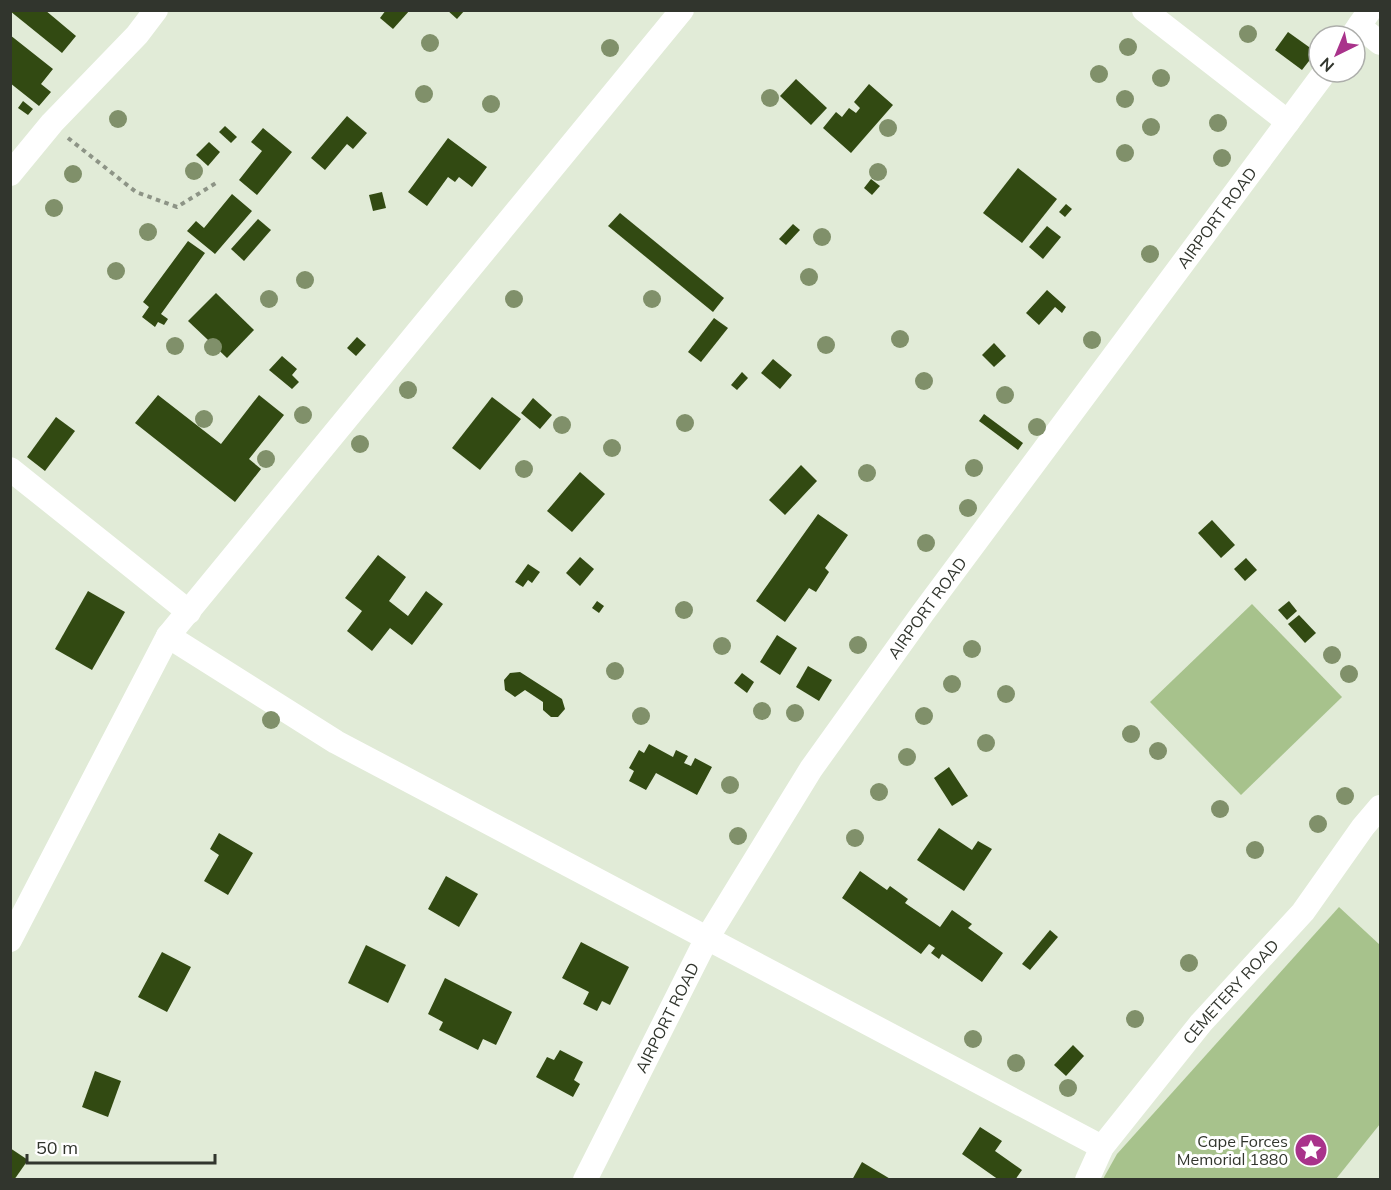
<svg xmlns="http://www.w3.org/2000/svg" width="1391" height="1190" font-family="Mulish,sans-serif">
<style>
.green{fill:#a7c28c}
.building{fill:#324a12}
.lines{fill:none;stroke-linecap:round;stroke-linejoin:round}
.path{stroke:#8d9486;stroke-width:4;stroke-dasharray:4.5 4.5;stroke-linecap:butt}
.street{stroke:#fff;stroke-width:24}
.tree{fill:#80906a}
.labels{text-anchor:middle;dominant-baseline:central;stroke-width:6;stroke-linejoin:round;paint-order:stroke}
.street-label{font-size:16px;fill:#31352d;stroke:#fff}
.poi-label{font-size:16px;fill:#31352d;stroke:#fff;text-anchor:end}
</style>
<rect width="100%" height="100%" fill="#e1ebd7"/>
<g class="green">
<polygon points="1252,604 1342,697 1241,795 1150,702"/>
<polygon points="1339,907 1380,945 1380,1124 1336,1179 1103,1179 1117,1154"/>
</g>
<g class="building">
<polygon points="45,10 76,36 62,53 10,11"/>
<polygon points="386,10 410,10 393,29 380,18"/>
<polygon points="447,10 465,10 457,19"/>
<polygon points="1288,32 1316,52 1302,70 1275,50"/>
<polygon points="10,35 53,69 41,84 51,92 39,106 10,83"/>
<polygon points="796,79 827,108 811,125 780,96"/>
<polygon points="869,84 893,105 851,153 823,128 836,112 842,117 849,108 856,113 860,108 854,102"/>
<polygon points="23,101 33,109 28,115 18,108"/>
<polygon points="347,116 367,133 353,149 347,144 325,170 311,158"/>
<polygon points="225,126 237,137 231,143 219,132"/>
<polygon points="263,128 292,152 257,195 239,180 262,151 251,142"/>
<polygon points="448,138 487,167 472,187 459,177 455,182 448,177 427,206 408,192"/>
<polygon points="209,142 220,152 208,166 196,155"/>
<polygon points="1018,168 1057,199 1022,243 983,213"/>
<polygon points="871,179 880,186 872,195 864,188"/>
<polygon points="382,192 386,208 373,211 369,195"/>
<polygon points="232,194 252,211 215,254 187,231 196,221 204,228"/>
<polygon points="1066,204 1072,209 1065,217 1059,212"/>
<polygon points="620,213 724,298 713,312 608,226"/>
<polygon points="258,219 271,230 244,261 231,249"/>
<polygon points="793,224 800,230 786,245 779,239"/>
<polygon points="1047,226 1061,237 1043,259 1029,247"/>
<polygon points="188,241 205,253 161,314 168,319 164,325 158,322 155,327 142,317 149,307 143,302"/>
<polygon points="1047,290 1066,307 1062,313 1055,307 1039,325 1026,313"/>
<polygon points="216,293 254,330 227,358 188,321"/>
<polygon points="714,318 728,328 701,362 688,352"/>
<polygon points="357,337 366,345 356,356 347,348"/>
<polygon points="994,343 1006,356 994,367 982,355"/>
<polygon points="282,356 297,369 292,375 299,382 292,389 269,370"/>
<polygon points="773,359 792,375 780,389 761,373"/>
<polygon points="742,372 748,378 737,390 731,385"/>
<polygon points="158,395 221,444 259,395 284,415 249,459 261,469 235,502 135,423"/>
<polygon points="492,397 521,419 480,470 452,448"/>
<polygon points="533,398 552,415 540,429 521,413"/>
<polygon points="984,414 1023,443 1018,450 979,421"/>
<polygon points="56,417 75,431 45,471 27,457"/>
<polygon points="801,465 817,481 785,515 769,500"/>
<polygon points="580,472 605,494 572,532 547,511"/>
<polygon points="818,514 848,535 825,568 829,572 816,592 809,588 785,622 756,601"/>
<polygon points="1212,520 1235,545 1221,558 1198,533"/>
<polygon points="378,555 406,577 389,601 408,616 426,591 443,604 412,645 390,628 372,651 347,631 362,611 345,598"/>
<polygon points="580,557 594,569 580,586 566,573"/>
<polygon points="1246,558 1257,570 1245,581 1234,569"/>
<polygon points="528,564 540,572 532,583 528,580 523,587 515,582"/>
<polygon points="88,591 125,612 92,670 55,649"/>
<polygon points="597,601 604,606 599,613 592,608"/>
<polygon points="1289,601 1297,611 1287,620 1278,610"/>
<polygon points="1299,615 1316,633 1305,643 1288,624"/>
<polygon points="777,635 797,648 780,675 760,662"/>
<polygon points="808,666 832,680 819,701 796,687"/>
<polygon points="520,672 562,699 565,709 558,717 551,717 543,710 543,702 525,690 515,697 505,690 504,680 510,673"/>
<polygon points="742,673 754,682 747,693 734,683"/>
<polygon points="649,744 673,757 676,750 688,756 684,763 691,766 695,758 712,767 697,795 656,773 646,790 629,781 634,771 629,768 639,750 644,753"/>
<polygon points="949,767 968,796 952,806 934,778"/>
<polygon points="939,828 972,850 978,841 992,849 964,891 917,860"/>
<polygon points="219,833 253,853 228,895 204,881 219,855 210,849"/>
<polygon points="860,871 887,890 890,886 908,899 905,903 940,927 952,910 972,924 968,928 1003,953 982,982 942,954 939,959 931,953 935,948 929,944 921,954 842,898"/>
<polygon points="446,876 478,894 459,927 428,909"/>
<polygon points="1050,930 1058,937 1030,970 1022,964"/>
<polygon points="581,942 629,967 610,1005 602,1001 597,1011 583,1004 589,992 562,978"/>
<polygon points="366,945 406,965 388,1003 348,983"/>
<polygon points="162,952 191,967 167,1012 138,997"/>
<polygon points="445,978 512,1012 496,1045 483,1039 478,1050 439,1030 443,1022 428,1014"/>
<polygon points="1073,1045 1084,1056 1066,1076 1054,1065"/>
<polygon points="560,1050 583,1062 574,1080 580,1084 573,1097 536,1077 547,1057 554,1060"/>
<polygon points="95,1071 121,1081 108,1117 82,1107"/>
<polygon points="980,1127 1002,1141 995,1151 1022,1170 1015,1180 999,1180 962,1154"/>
<polygon points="10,1148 28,1160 14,1180 10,1180"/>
<polygon points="862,1162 892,1180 852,1180"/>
</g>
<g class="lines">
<polyline class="path" points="68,138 136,192 177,207 216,183"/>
<g class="street">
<polyline points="1144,10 1288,122"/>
<polyline points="1359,26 1380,43"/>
<polyline points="1352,36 1370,10"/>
<polyline points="10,174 52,123 137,35 156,10"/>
<polyline points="10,469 189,612"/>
<polyline points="168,636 336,742 1102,1147"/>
<polyline points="10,940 168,636 682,10"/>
<path id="s1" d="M585 1180 706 940 811 769 922 614 1325 72"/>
<path id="s2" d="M1087 1180 1102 1147 1201 1023 1303 912 1363 827 1380 807"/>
</g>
</g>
<g class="tree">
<circle cx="1248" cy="34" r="9"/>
<circle cx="430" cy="43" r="9"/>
<circle cx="1128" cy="47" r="9"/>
<circle cx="610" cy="48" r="9"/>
<circle cx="1099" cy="74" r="9"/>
<circle cx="1161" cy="78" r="9"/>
<circle cx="424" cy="94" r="9"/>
<circle cx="770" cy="98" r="9"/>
<circle cx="1125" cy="99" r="9"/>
<circle cx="491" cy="104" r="9"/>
<circle cx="118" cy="119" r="9"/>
<circle cx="1218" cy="123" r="9"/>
<circle cx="1151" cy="127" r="9"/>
<circle cx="888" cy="128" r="9"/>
<circle cx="1125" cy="153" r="9"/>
<circle cx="1222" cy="158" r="9"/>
<circle cx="194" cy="171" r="9"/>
<circle cx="878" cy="172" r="9"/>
<circle cx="73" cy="174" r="9"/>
<circle cx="54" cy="208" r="9"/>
<circle cx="148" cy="232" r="9"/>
<circle cx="822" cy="237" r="9"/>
<circle cx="1150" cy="254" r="9"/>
<circle cx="116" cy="271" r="9"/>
<circle cx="809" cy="277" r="9"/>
<circle cx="305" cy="280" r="9"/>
<circle cx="269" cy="299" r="9"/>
<circle cx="514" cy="299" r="9"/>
<circle cx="652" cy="299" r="9"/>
<circle cx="900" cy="339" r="9"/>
<circle cx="1092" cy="340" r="9"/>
<circle cx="826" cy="345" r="9"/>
<circle cx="175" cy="346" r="9"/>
<circle cx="213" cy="347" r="9"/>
<circle cx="924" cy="381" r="9"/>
<circle cx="408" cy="390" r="9"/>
<circle cx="1005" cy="395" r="9"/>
<circle cx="303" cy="415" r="9"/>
<circle cx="204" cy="419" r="9"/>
<circle cx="685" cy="423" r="9"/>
<circle cx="562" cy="425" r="9"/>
<circle cx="1037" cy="427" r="9"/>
<circle cx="360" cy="444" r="9"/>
<circle cx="612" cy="448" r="9"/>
<circle cx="266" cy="459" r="9"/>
<circle cx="974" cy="468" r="9"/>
<circle cx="524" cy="469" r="9"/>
<circle cx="867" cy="473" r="9"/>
<circle cx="968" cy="508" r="9"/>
<circle cx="926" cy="543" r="9"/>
<circle cx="684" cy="610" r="9"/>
<circle cx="858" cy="645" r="9"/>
<circle cx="722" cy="646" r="9"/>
<circle cx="972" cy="649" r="9"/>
<circle cx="1332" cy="655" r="9"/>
<circle cx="615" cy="671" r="9"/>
<circle cx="1349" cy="674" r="9"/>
<circle cx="952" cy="684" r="9"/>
<circle cx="1006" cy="694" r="9"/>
<circle cx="762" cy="711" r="9"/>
<circle cx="795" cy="713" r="9"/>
<circle cx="641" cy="716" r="9"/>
<circle cx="924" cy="716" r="9"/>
<circle cx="271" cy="720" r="9"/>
<circle cx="1131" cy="734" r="9"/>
<circle cx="986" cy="743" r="9"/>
<circle cx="1158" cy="751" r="9"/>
<circle cx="907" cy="757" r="9"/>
<circle cx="730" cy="785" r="9"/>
<circle cx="879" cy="792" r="9"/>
<circle cx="1345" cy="796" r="9"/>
<circle cx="1220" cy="809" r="9"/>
<circle cx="1318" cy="824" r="9"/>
<circle cx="738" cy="836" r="9"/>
<circle cx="855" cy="838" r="9"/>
<circle cx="1255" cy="850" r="9"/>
<circle cx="1189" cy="963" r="9"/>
<circle cx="1135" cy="1019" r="9"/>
<circle cx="973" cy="1039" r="9"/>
<circle cx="1016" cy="1063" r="9"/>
<circle cx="1068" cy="1088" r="9"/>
</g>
<defs>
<g id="sight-disc" transform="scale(1.725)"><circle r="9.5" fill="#a9338b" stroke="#fff"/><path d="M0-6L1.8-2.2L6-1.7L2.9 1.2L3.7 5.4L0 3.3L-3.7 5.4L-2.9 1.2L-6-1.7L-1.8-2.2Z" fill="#fff"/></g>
</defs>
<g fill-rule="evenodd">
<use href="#sight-disc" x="1311" y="1150"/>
</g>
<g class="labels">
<g class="street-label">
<text stroke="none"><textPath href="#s1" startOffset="1154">AIRPORT ROAD</textPath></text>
<text stroke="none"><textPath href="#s1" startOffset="668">AIRPORT ROAD</textPath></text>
<text stroke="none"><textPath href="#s2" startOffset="238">CEMETERY ROAD</textPath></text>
<text stroke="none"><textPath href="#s1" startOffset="182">AIRPORT ROAD</textPath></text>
</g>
<g class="poi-label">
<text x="1288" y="1141">Cape Forces<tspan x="1288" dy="18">Memorial 1880</tspan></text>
</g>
</g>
<rect width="1391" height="1190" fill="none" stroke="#31352d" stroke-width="24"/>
<g transform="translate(1337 54) rotate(223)"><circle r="28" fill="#ffffff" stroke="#adaeab" stroke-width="1.5"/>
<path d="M0-4.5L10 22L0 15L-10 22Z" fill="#a9338b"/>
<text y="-9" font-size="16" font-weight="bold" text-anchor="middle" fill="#31352d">N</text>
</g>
<path d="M27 1154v9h188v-9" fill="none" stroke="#31352d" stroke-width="3"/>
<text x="36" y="1154" font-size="18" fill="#31352d" stroke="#ffffff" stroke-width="4.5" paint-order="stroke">50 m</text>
</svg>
